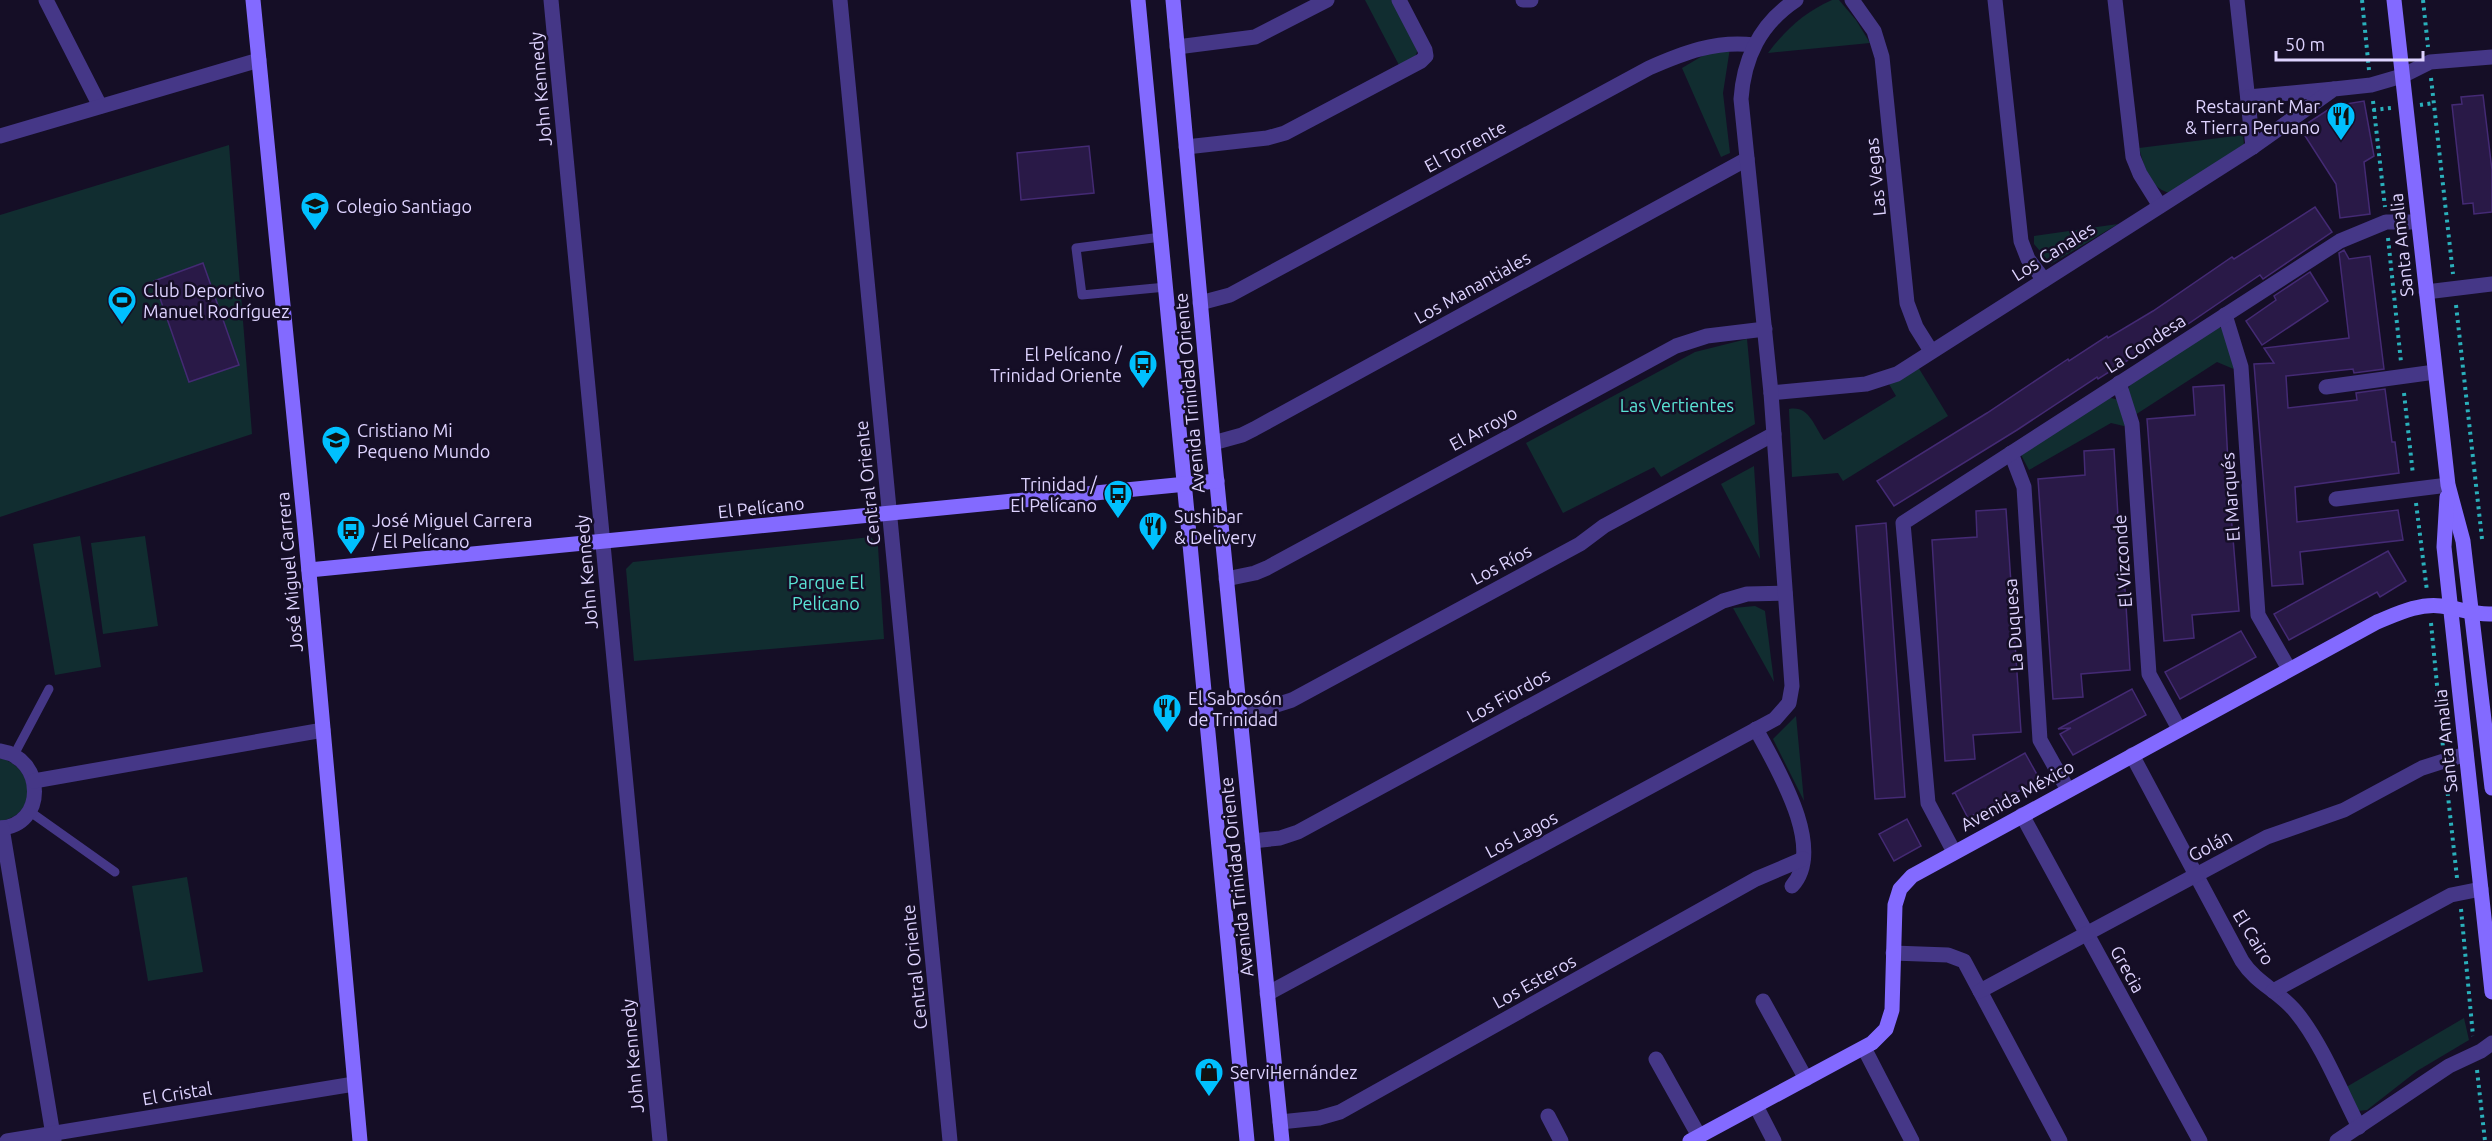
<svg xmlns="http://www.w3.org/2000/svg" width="2492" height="1141" font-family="Ubuntu,sans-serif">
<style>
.green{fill:#112d30}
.building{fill:#291947;stroke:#442a74;stroke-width:1.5}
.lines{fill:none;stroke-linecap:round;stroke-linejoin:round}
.path{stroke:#2ab0bb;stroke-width:4;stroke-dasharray:3 4.5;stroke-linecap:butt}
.lane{stroke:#453787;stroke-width:9}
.street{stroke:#453787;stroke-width:15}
.secondary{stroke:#836aff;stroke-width:15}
.labels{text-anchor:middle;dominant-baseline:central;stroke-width:5;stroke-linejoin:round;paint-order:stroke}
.street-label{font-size:18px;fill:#ded3ff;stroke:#150e26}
.poi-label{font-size:18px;fill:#ded3ff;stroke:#150e26;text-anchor:start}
.park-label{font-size:18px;fill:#5ae4d5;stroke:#150e26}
</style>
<rect width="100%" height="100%" fill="#150e26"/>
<g class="green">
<polygon points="1365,0 1394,0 1419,47 1415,57 1400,67"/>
<path d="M1832 0H1839L1856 20 1870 43 1768 53C1786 29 1805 12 1832 0Z"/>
<polygon points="1730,48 1723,93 1730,153 1721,157 1682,68 1704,55"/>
<path d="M2243 135 2244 145 2169 193C2148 186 2145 168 2139 148Z"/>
<polygon points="229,145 252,434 0,517 0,215"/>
<polygon points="2118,224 2051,264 2034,244 2034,236"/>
<polygon points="2218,327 2225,329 2236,370 2217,362 2135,415 2128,392 2131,379"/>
<polygon points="1747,339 1755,424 1661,477 1654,467 1563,513 1526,443 1695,352"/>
<path d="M1918 367 1948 416 1843 481 1838 473 1792 477 1789 409C1809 405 1814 426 1824 440L1896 396 1889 384Z"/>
<polygon points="2107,397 2119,400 2128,427 2111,423 2029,470 2020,453"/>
<polygon points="1754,466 1760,559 1721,484"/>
<polygon points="80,536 101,667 55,675 33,544"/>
<polygon points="145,536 158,626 103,634 91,543"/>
<polygon points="871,537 878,546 884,639 634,661 626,569 633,562"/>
<polygon points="1755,606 1765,611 1774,682 1733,608"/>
<polygon points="1796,716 1804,801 1773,739"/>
<path d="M0 758C35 767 39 815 0 821Z"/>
<polygon points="187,877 203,972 148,981 132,886"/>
<polygon points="2464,1018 2469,1040 2417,1071 2367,1110 2358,1111 2343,1089"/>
</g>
<g class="building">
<polygon points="2483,95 2492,170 2492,212 2474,214 2473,203 2463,204 2452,105 2462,104 2461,97"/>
<polygon points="2364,101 2374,156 2364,162 2370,214 2340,218 2336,184 2300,128 2334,106"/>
<polygon points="1089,146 1094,193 1021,200 1017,153"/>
<polygon points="2315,207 2332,232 2263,279 2260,275 2185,326 2184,325 2098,379 2097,377 2017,430 1894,506 1877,481 1987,413 2068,359 2069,361 2107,336 2108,338 2153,311 2232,257 2234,259"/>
<polygon points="2344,250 2349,259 2370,256 2384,369 2354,373 2353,369 2286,376 2288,408 2357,400 2356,393 2385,389 2392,442 2395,442 2399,473 2295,487 2297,522 2398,510 2403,540 2300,552 2303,584 2272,586 2254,364 2274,363 2264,348 2349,338 2339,253"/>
<polygon points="203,263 239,365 189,382 154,281"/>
<polygon points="2310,272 2328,301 2262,345 2246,321 2276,300 2274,296"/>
<polygon points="2224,385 2230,502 2239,611 2192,615 2194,638 2164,641 2147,419 2195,415 2193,387"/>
<polygon points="2114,449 2121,567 2123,589 2125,589 2130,670 2081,674 2083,697 2053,699 2038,479 2085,475 2084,451"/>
<polygon points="2006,509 2021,732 1973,735 1975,759 1945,761 1932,540 1977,537 1976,511"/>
<polygon points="1886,523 1905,797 1875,799 1856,526"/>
<polygon points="2388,551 2406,581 2380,597 2377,592 2289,640 2274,614"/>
<polygon points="2241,631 2256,657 2180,699 2165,672"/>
<polygon points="2132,689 2146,715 2073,755 2060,734 2071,728 2058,729"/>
<polygon points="2025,753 2040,780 1968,818 1955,793 1952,794"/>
<polygon points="1907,819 1921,846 1894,861 1879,834"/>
</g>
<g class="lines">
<g class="path">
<polyline points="2362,0 2369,70"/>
<polyline points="2423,0 2428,47"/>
<polyline points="2431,78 2453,274"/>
<polyline points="2373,101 2385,207"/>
<polyline points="2420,105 2434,103"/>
<polyline points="2373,110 2391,108"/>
<polyline points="2388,238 2401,362"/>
<polyline points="2456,305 2482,539"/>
<polyline points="2404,393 2413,475"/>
<polyline points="2416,503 2427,591"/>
<polyline points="2431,623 2443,747"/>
<polyline points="2446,778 2457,878"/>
<polyline points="2461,909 2473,1036"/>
<polyline points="2477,1070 2485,1141"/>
</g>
<g class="lane">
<polyline points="1161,237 1076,248 1082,295 1166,287"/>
<polyline points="14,755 49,689"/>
<polyline points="29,811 115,872"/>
</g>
<g class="street">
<polyline points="46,0 100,106"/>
<polyline points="551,0 660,1141"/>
<polyline points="840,0 950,1141"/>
<polyline points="1523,0 1531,0"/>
<polyline points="1852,0 1874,31 1882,57 1907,303 1916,327 1931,351"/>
<polyline points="1995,0 2021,241 2028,259 2044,280"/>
<polyline points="2115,0 2133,157 2140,174 2160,206"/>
<polyline points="2237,0 2253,147"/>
<polyline points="1177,47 1255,37 1327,0"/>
<polyline points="2248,97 2334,89"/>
<polyline points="0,136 259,60"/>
<polyline points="1186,147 1267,138 1285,133 1421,61 1426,56 1425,50 1399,0"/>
<polyline points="2426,292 2492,284"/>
<path d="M1200 303 1230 295 1649 68C1683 53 1716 40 1754 45"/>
<polyline points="2225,315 2241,367 2258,615 2289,669"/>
<polyline points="2119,383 2132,424 2149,674 2179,729"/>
<polyline points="2326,387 2435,372"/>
<polyline points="1771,393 1866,384 1897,374 2253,147 2334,89 2371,85 2402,76 2430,62 2492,57"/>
<polyline points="1213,443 1242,435 1254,429 1747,159"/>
<polyline points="2011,453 2024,487 2040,740 2068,790"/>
<polyline points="2336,499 2448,485"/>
<polyline points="1226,579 1255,573 1267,568 1676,346 1707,336 1765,329"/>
<polyline points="1239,711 1273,706 1292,700 1580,544 1604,526 1774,434"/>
<path d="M1756 729C1775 765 1827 848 1792 886"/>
<path d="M0 751C46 758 46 826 0 828"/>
<path d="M2132 755 2242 961C2256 983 2280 992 2296 1012 2321 1042 2341 1092 2359 1127"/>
<polyline points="34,781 323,730"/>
<polyline points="2022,815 2200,1141"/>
<polyline points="2,828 54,1141"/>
<polyline points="1252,841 1280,838 1298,832 1723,601 1747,594 1785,593"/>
<polyline points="1954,852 1928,803 1903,523 2340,241 2386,222 2418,222"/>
<polyline points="1893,953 1948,955 1964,961 2060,1141"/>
<polyline points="1980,991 2267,837 2344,810 2422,768 2466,754"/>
<polyline points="2273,991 2451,895 2481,889"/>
<path d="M1267 994 1775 719 1789 703 1792 686 1771 393 1741 99C1744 57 1760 24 1796 0"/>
<polyline points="1763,1001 1806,1079"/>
<polyline points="1864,1048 1912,1141"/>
<polyline points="1656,1059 1699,1136"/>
<polyline points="1756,1106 1774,1141"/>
<polyline points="1548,1116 1561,1141"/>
<polyline points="1280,1122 1319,1118 1340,1112 1756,879 1803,859"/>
<polyline points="7,1141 354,1084"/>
<polyline points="2337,1141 2449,1066 2481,1051 2492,1043"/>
</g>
<g class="secondary">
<polyline points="253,0 306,539 360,1141"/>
<polyline points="1138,0 1247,1141"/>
<polyline points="1173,0 1213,443 1282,1141"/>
<polyline points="2394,0 2448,485 2463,541 2492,788"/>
<polyline points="2447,497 2444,547 2492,992"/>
<polyline points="309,570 1217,481"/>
<path d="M1690 1141 1872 1043 1886 1029 1892 1010 1895 905 1900 889 1912 876 2377 622C2397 614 2419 603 2441 606 2458 608 2474 615 2492 614"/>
</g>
</g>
<defs>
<g id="restaurant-pin" transform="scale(1.5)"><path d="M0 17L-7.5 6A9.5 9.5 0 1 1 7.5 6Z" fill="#00c0fe" stroke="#150e26"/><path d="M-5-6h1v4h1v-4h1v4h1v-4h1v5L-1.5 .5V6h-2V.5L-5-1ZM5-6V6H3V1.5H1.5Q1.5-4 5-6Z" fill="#111"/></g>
<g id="school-pin" transform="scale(1.5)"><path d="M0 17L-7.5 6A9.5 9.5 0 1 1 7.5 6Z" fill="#00c0fe" stroke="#150e26"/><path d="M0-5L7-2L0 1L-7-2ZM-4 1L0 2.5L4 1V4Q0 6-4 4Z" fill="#111"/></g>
<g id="stadium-pin" transform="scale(1.5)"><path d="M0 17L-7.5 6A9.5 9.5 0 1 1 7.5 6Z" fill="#00c0fe" stroke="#150e26"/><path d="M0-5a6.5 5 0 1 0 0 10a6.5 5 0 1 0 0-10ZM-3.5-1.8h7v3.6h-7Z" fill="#111"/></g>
<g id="bus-pin" transform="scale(1.5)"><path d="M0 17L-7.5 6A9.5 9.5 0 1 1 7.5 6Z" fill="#00c0fe" stroke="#150e26"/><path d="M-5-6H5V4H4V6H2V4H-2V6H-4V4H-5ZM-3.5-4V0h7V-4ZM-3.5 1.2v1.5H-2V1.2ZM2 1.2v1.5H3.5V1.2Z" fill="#111"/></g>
<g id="shop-pin" transform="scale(1.5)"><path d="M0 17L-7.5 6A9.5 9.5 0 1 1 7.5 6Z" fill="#00c0fe" stroke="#150e26"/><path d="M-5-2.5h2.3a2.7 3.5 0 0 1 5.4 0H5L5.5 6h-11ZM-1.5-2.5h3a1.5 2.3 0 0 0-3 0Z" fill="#111"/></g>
</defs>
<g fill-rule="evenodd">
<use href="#restaurant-pin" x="2341" y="116"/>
<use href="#school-pin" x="315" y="206"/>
<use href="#stadium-pin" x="122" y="300"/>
<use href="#bus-pin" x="1143" y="364"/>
<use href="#school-pin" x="336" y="440"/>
<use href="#bus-pin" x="1118" y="494"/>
<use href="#restaurant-pin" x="1153" y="526"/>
<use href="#bus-pin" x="351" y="530"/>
<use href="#restaurant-pin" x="1167" y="708"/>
<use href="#shop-pin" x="1209" y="1072"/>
</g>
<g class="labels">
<g class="street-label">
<text transform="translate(540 89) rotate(-95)">John Kennedy</text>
<text transform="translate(1465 146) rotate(-28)">El Torrente</text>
<text transform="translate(1875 177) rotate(-96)">Las Vegas</text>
<text transform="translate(2401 245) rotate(-96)">Santa Amalia</text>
<text transform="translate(2053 251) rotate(-32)">Los Canales</text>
<text transform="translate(1472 287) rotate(-29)">Los Manantiales</text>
<text transform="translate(2145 343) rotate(-33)">La Condesa</text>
<text transform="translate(1189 393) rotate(-95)">Avenida Trinidad Oriente</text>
<text transform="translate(1483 428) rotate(-28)">El Arroyo</text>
<text transform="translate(867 483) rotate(-96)">Central Oriente</text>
<text transform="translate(2230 497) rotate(-94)">El Marqués</text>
<text transform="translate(761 507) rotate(-6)">El Pelícano</text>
<text transform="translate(2122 561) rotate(-94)">El Vizconde</text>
<text transform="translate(1501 564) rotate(-28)">Los Ríos</text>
<text transform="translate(289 572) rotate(-95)">José Miguel Carrera</text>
<text transform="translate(586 572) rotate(-95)">John Kennedy</text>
<text transform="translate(2013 625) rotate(-94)">La Duquesa</text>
<text transform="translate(1508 695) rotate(-29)">Los Fiordos</text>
<text transform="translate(2445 741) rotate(-96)">Santa Amalia</text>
<text transform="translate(2017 795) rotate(-29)">Avenida México</text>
<text transform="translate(1521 834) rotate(-28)">Los Lagos</text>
<text transform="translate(2210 845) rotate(-28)">Golán</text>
<text transform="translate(1236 877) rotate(-96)">Avenida Trinidad Oriente</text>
<text transform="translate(2254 937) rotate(58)">El Cairo</text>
<text transform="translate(914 967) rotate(-96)">Central Oriente</text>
<text transform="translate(2128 969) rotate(61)">Grecia</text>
<text transform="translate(1534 981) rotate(-29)">Los Esteros</text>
<text transform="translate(632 1056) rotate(-95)">John Kennedy</text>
<text transform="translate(177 1093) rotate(-9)">El Cristal</text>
</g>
<g class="poi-label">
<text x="2320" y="106" text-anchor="end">Restaurant Mar<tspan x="2320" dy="21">&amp; Tierra Peruano</tspan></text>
<text x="336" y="206">Colegio Santiago</text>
<text x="143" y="290">Club Deportivo<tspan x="143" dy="21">Manuel Rodríguez</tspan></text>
<text x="1122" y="354" text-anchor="end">El Pelícano /<tspan x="1122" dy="21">Trinidad Oriente</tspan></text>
<text x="357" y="430">Cristiano Mi<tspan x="357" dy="21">Pequeno Mundo</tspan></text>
<text x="1097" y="484" text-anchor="end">Trinidad /<tspan x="1097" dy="21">El Pelícano</tspan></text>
<text x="1174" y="516">Sushibar<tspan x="1174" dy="21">&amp; Delivery</tspan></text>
<text x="372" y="520">José Miguel Carrera<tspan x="372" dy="21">/ El Pelícano</tspan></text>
<text x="1188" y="698">El Sabrosón<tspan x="1188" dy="21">de Trinidad</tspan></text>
<text x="1230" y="1072">ServiHernández</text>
</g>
<g class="park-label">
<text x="1677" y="405">Las Vertientes</text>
<text x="826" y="582">Parque El<tspan x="826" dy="21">Pelicano</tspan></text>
</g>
</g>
<path d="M2276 51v9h147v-9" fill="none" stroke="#ded3ff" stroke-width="3"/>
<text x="2285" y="51" font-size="18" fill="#ded3ff" stroke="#150e26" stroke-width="4.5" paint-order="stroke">50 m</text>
</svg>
